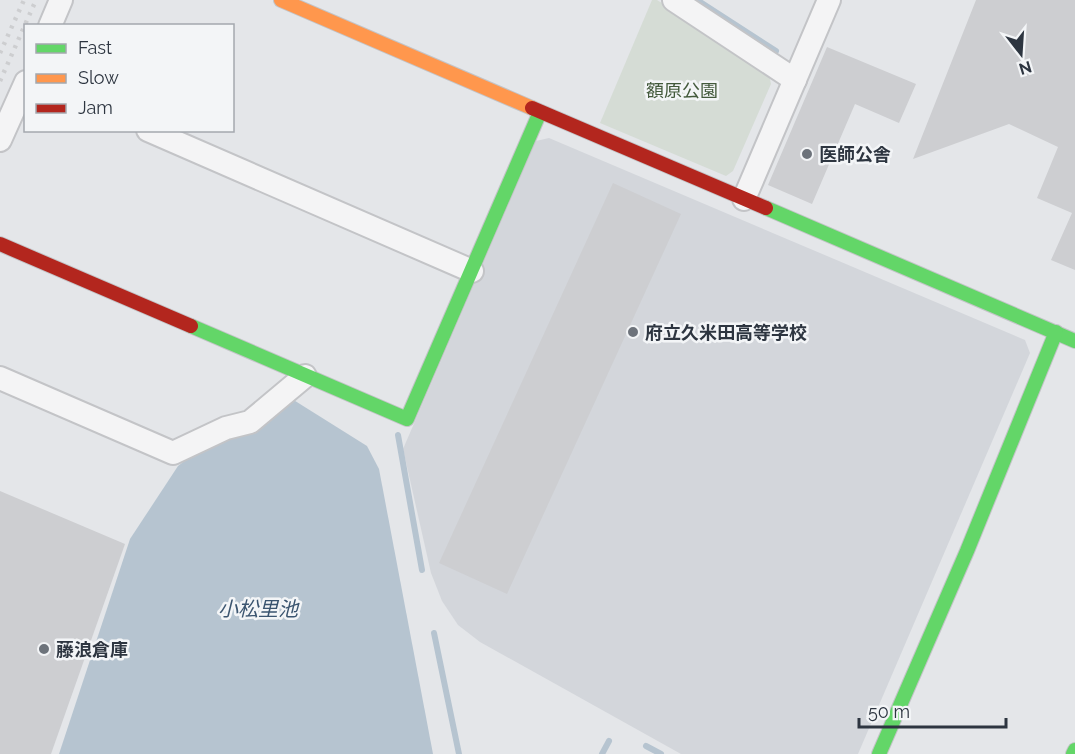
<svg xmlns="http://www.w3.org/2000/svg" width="1075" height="754" font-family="Raleway,'Noto Sans JP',sans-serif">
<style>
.built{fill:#d3d6db}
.green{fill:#d5dcd5}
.water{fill:#b6c4d0}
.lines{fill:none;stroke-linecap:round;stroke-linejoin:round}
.stream{stroke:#b6c4d0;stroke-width:6}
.building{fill:#cdced1}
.street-casing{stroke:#c3c4c7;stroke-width:26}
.fast-casing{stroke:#c3c4c7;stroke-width:16}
.slow-casing{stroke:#c3c4c7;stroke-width:16}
.jam-casing{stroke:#c3c4c7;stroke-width:16}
.street{stroke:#f4f4f5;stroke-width:22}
.fast{stroke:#63d668;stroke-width:14}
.slow{stroke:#ff974d;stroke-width:14}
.jam{stroke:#b3261e;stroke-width:14}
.rail{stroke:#cdced0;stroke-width:4.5;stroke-dasharray:3 6;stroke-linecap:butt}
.poi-dot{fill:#6d737b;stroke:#f3f5f7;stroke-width:2}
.labels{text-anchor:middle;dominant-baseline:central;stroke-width:5;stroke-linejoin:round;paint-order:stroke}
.park-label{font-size:18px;fill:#435a3c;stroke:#f3f5f7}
.poi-label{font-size:18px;font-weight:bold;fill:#2d3540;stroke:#f3f5f7;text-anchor:start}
.water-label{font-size:20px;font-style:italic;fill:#3b5570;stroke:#f3f5f7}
</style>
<rect width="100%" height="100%" fill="#e4e6e9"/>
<polygon class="built" points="549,138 1025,340 1030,353 858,754 681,754 480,642 458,625 442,601 431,573 403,449 536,141"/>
<polygon class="green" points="652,0 657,0 768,70 771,84 733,171 726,176 600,123"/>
<polygon class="water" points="292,399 367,446 379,469 433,754 59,754 130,539 178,466 196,452"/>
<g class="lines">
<g class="stream">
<polyline points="697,0 776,51"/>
<polyline points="398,435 422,570"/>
<polyline points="434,633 459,754"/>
<polyline points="646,746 661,754"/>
<polyline points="602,754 609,741"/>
</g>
</g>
<g class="building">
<polygon points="976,0 1075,0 1075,270 1051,260 1072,213 1037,198 1058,147 1009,124 913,159"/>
<polygon points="827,47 916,84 899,123 855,104 812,204 768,185"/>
<polygon points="613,183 681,214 507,594 439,563"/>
<polygon points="0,491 125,544 51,754 0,754"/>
</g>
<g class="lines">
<g class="street-casing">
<g id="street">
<polyline points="674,0 795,80"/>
<polyline points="50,26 61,0"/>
<polyline points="148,130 472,271"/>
<polyline points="0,140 26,82"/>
<polyline points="744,199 829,0"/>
<polyline points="0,378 173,453 226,428 250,422 305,376"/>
</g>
</g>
<g class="fast-casing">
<g id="fast">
<polyline points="766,208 1075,341"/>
<polyline points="191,326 407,419 540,112"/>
<polyline points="879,754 967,551 1056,332"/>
<polyline points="1073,754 1075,750"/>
</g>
</g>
<g class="slow-casing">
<polyline id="slow" points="281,0 532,108"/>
</g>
<g class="jam-casing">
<g id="jam">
<polyline points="532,108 766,208"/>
<polyline points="0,244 191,326"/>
</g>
</g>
<use href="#street" class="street"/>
<use href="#fast" class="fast"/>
<use href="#slow" class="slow"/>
<use href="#jam" class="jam"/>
<g class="rail">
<polyline points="0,53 24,0"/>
<polyline points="0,81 36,0"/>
</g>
</g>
<g class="poi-dot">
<circle cx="807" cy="154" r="6"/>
<circle cx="633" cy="332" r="6"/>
<circle cx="44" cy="649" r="6"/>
</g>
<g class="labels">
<g class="park-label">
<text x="682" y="90">額原公園</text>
</g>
<g class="poi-label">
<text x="819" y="154">医師公舎</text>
<text x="645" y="332">府立久米田高等学校</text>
<text x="56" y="649">藤浪倉庫</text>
</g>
<g class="water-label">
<text x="258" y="609">小松里池</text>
</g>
</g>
<rect x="24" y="24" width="210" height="108" fill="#f3f5f7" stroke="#a4a8ae" stroke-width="1.5"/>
<rect x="36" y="44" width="30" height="9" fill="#63d668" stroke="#a4a8ae" stroke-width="1.5"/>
<text x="78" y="54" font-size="18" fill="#2d3540">Fast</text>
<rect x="36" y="74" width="30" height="9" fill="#ff974d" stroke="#a4a8ae" stroke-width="1.5"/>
<text x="78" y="84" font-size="18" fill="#2d3540">Slow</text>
<rect x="36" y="104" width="30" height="9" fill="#b3261e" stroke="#a4a8ae" stroke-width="1.5"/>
<text x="78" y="114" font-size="18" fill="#2d3540">Jam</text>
<g transform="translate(1021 54) rotate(163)" stroke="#f3f5f7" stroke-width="4.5" paint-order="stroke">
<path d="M0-4.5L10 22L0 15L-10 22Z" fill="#2d3540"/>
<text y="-9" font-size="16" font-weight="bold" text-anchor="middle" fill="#2d3540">N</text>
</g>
<path d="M859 718v9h147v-9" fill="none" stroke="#2d3540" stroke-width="3"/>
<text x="868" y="718" font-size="18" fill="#2d3540" stroke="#f3f5f7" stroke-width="4.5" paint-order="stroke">50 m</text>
</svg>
